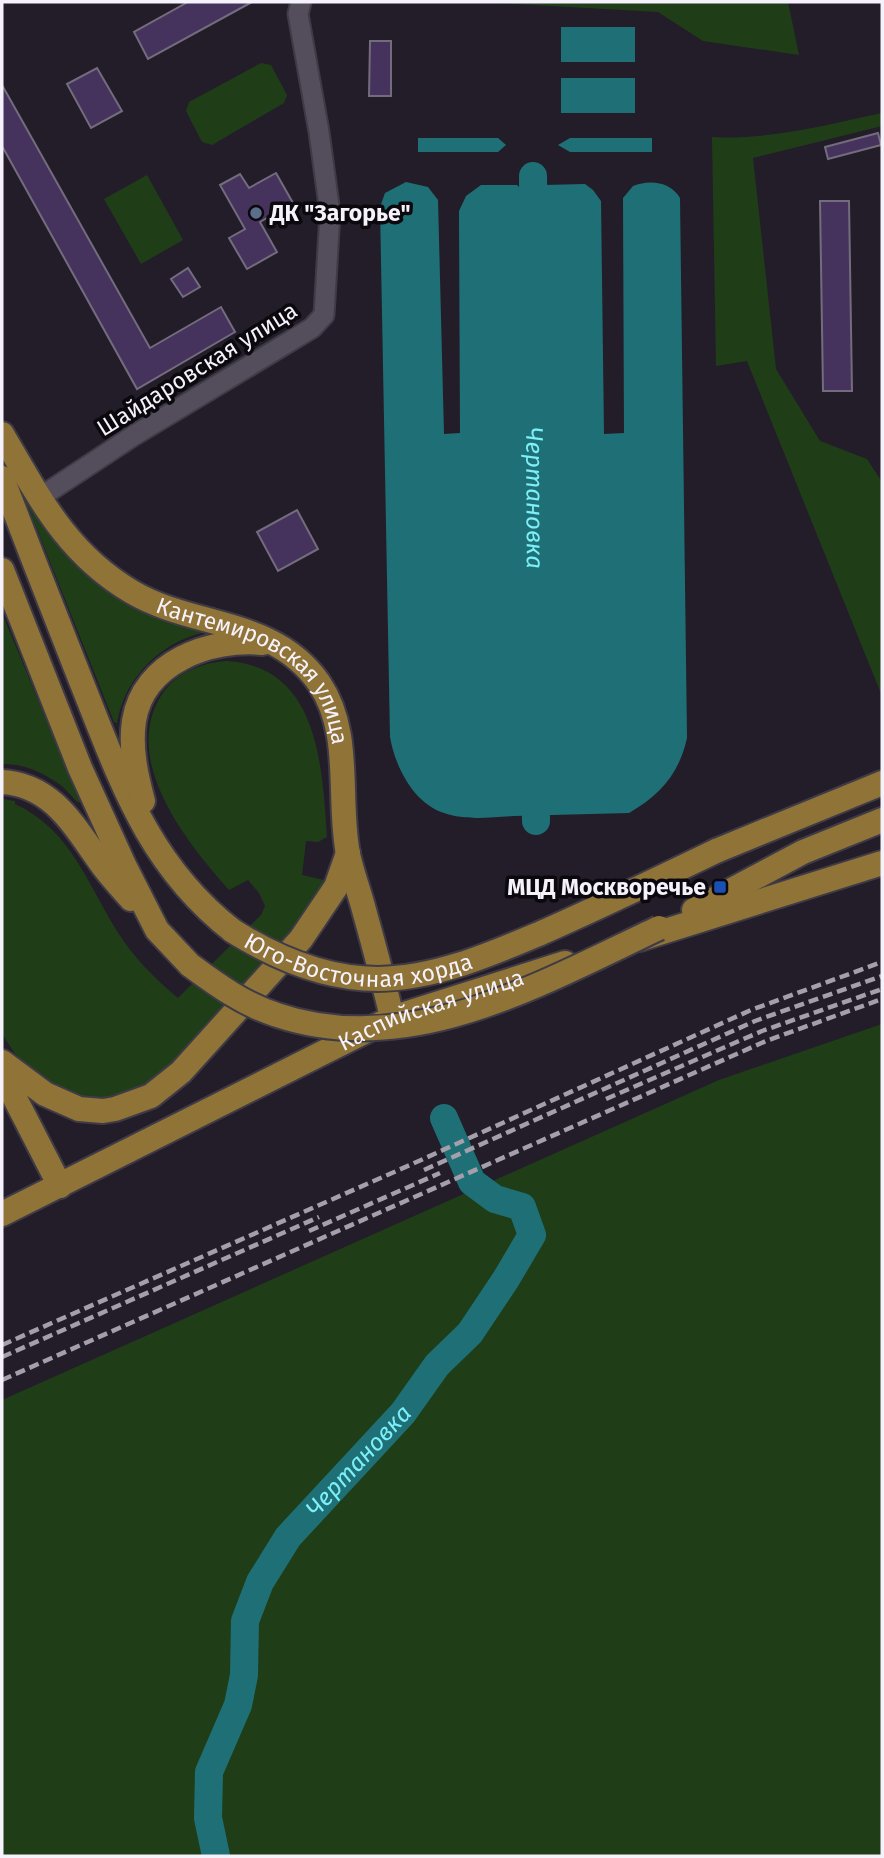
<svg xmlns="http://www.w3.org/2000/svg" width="884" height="1858" font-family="'Fira Sans',sans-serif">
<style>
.green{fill:#1f3e18}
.water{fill:#1f7076}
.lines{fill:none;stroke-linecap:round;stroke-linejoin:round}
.river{stroke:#1f7076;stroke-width:28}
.building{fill:#46335d;stroke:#736c7d;stroke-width:2}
.minor-casing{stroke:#3f3b46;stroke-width:23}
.major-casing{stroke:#3f3b46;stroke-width:28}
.minor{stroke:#534d5c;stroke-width:19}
.major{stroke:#8f7337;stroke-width:24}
.rail{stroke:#a49faa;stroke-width:4.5;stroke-dasharray:10 5;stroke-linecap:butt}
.major-bridge-casing{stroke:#3f3b46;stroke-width:28;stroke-linecap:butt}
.major-bridge{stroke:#8f7337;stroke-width:24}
.service-dot{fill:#5c6f8a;stroke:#0b080e;stroke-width:2.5}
.transit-dot{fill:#1a4fb4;stroke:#0b080e;stroke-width:2.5}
.labels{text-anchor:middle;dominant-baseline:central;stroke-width:7;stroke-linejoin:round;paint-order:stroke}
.poi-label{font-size:23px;font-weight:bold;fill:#f6f2fc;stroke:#0b080e;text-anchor:start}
.street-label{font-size:23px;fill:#f6f2fc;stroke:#0b080e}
.water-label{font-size:24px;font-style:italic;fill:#7ceff8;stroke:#0b080e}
</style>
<rect width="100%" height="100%" fill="#231d2a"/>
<g class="green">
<polygon points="483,2 788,2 799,55 703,41 658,12"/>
<polygon points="261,63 271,65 287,95 284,103 212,145 202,142 186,111 189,102"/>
<path d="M882 113V126L753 158 776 369 820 441 867 459 882 482V696L747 361 716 366 712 137C770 140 826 125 882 113Z"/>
<polygon points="147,175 183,240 141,264 104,199"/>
<path d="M23 494 47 526 212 631C165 638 125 675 117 723L114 722Z"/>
<path d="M2 613 80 801 79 803C72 798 67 789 59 784 43 772 22 763 2 764Z"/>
<path d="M227 661C319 667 322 766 327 837L318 842 306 841 302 875 324 880 319 902 196 1045 129 1098 74 1100 19 1060 2 1034V799L15 801V804C70 829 87 883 117 931 133 957 154 978 178 998L261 915 265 906 259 893 248 880 229 890C188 844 123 764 159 699 173 674 199 663 227 661Z"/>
<polygon points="882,1024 882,1856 2,1856 2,1400 719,1080"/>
</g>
<g class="water">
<rect x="561" y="27" width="74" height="35"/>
<rect x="561" y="78" width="74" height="35"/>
<polygon points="418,138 498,138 506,145 498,152 418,152"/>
<polygon points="570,138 652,138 652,152 570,152 558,145"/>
<path d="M406 182 428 187 438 200 444 434 460 433 459 211 466 196 481 185H517L520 188 525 809 545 808 544 185 585 184 593 190 601 201 604 434 624 433 623 198 633 186C650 179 671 182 680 198L687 738C679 774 660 795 629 813 590 814 552 815 514 816 492 817 466 821 444 813 413 803 395 766 390 737L380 207 385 193Z"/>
</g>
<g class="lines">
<g class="river">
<path id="s1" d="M533 176 536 821"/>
<path id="s2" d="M216 1856 208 1818 209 1772 238 1705 244 1675 245 1621 260 1582 288 1537 403 1413 437 1365 470 1333 506 1279 532 1235 522 1207 495 1199 472 1182 444 1118"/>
</g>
</g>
<g class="building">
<polygon points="188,2 252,2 148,59 134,32"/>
<polygon points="370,41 391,41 391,96 369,96"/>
<polygon points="97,68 122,111 91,128 67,84"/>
<polygon points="2,85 150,348 221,307 235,332 137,389 2,146"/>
<polygon points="878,133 881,145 828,159 825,147"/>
<polygon points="276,173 293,203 260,222 277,252 247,269 229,238 245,229 220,185 240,174 249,188"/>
<polygon points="820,201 849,201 852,391 823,391"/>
<polygon points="188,268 200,287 183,297 171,279"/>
<polygon points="297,510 318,549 278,571 257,532"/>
</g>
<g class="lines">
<g class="minor-casing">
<polyline id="minor" points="39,498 133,436 312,328 324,315 330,213 319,132 298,14 301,2"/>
</g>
<g class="major-casing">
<g id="major">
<path id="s3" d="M2 434C39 497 66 553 132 592 193 628 274 618 319 683 353 733 337 797 348 854 352 873 359 891 364 910 374 946 384 982 392 1018"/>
<path d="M2 478C28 546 54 613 81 681 120 778 147 864 233 931"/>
<polyline points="2,570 80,768 124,865 157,930 190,965"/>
<path d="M2 782C56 785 77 832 106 870 114 880 123 890 131 899"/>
<path d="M143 801C136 775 130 748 134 721 143 662 210 638 263 643"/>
<polyline points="716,851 882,783"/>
<polyline points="694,910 803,852 882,820"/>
<polyline points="640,939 882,863"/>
<polyline points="2,1062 45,1094 79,1109 103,1111 115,1109 151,1096 181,1072 301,939 336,887 348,853"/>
<polyline points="2,1073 60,1186"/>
<path id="s4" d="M2 1214 392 1018 565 963"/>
</g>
</g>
<use href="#minor" class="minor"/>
<use href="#major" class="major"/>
<g class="rail">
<polyline points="606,1099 762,1031 882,989"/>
<polyline points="424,1170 755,1021 882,976"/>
<polyline points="309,1231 440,1173"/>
<polyline points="2,1345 410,1165 751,1010 882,962"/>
<polyline points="2,1357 319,1217"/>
<polyline points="2,1380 766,1041 882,999"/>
</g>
<g class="major-bridge-casing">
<g id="major-bridge">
<path id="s5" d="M233 931C276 958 326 979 378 979 436 978 489 955 541 933 600 907 658 879 716 851"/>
<path d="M190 965C217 985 245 1005 277 1015 410 1060 542 983 659 928"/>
</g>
</g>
<use href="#major-bridge" class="major-bridge"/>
</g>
<circle class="service-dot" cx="256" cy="213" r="7"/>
<rect class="transit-dot" x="713" y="880" width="14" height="14" rx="3.5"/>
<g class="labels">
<g class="poi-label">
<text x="270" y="213">ДК "Загорье"</text>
<text x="706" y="887" text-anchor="end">МЦД Москворечье</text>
</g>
<g class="street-label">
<text transform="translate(197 369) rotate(-32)">Шайдаровская улица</text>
<text stroke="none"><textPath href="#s3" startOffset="360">Кантемировская улица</textPath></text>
<text stroke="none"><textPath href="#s5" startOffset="133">Юго-Восточная хорда</textPath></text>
<text stroke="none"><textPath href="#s4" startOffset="476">Каспийская улица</textPath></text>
</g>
<g class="water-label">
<text stroke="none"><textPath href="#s1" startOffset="322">Чертановка</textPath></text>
<text stroke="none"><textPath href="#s2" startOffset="441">Чертановка</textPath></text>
</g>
</g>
<rect width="884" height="1858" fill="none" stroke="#f6f2fc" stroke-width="7"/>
</svg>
